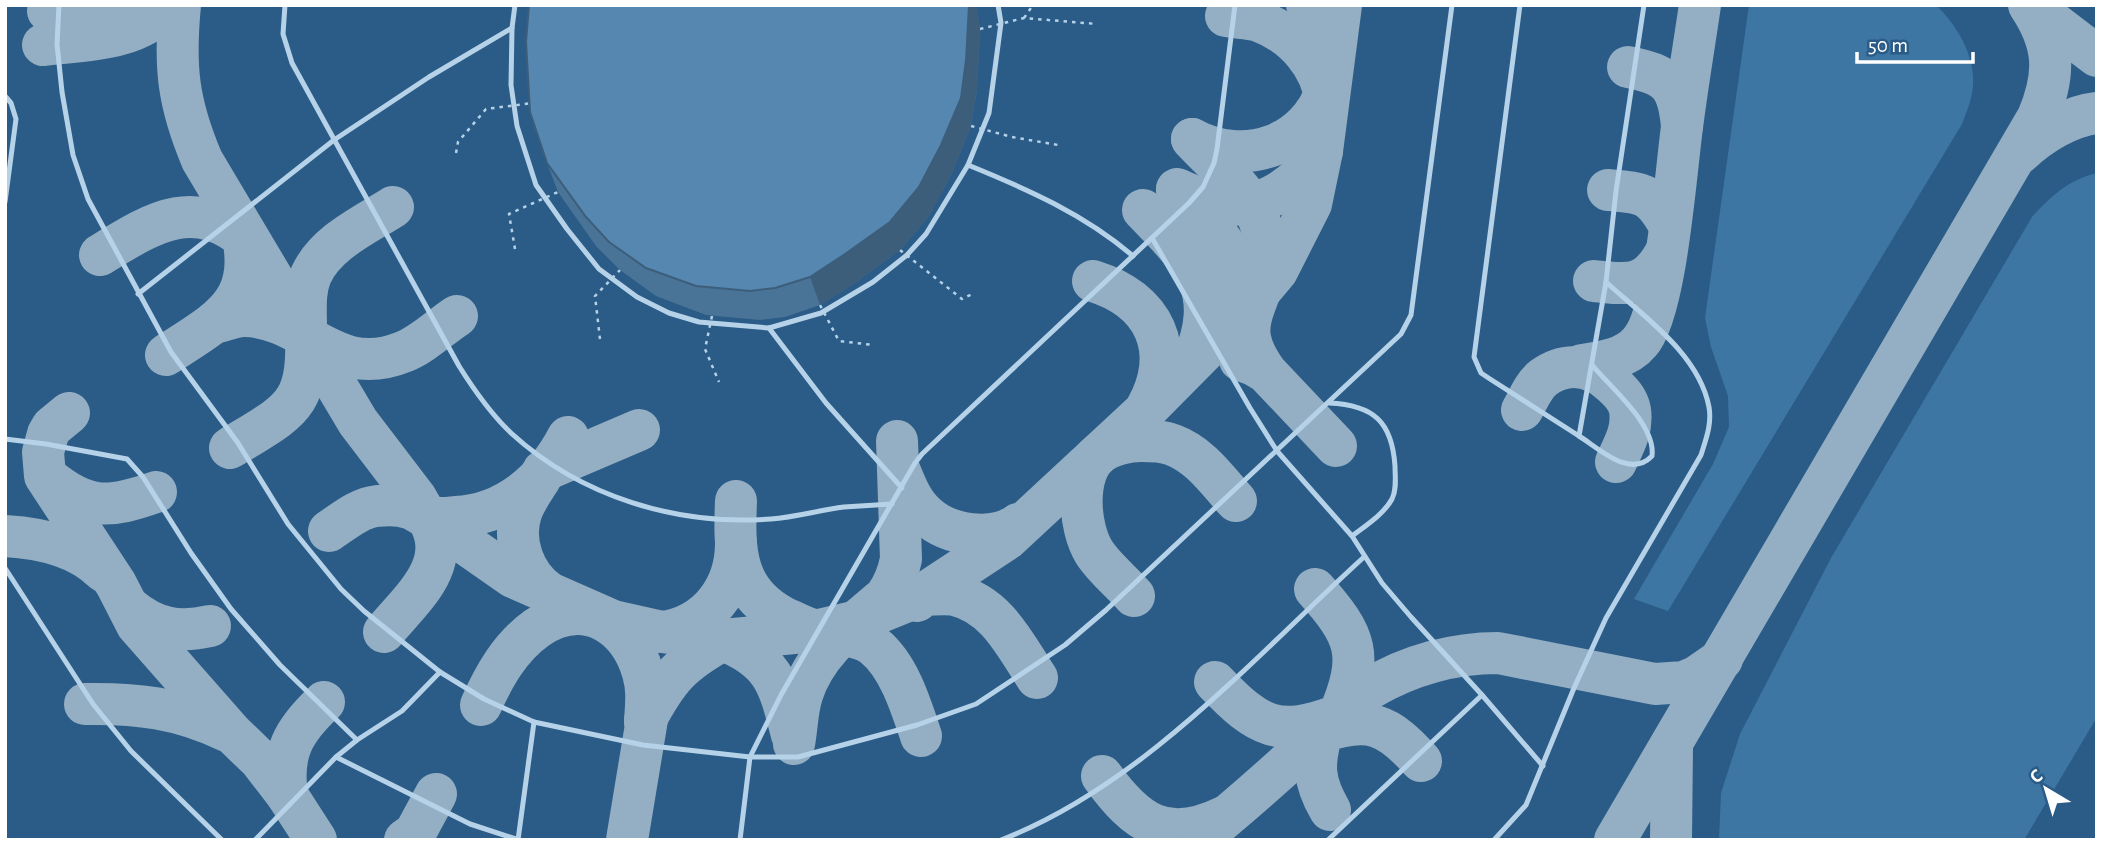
<svg xmlns="http://www.w3.org/2000/svg" width="2102" height="845" font-family="'Alegreya Sans',sans-serif">
<style>
.green{fill:#3e76a3}
.lines{fill:none;stroke-linecap:round;stroke-linejoin:round}
.taxiway{stroke:#94aec3;stroke-width:42}
.path{stroke:#b6d2e8;stroke-width:2.5;stroke-dasharray:3.5 5;stroke-linecap:butt}
.lane{stroke:#b6d2e8;stroke-width:5}
.path-bridge{stroke:#b6d2e8;stroke-width:2.5;stroke-dasharray:3.5 5;stroke-linecap:butt}
.wall{fill:#4a7497}
.shaded-wall{fill:#3c5e7b}
.building{fill:#5687b0;stroke:#3c5e7b;stroke-width:2}
</style>
<rect width="100%" height="100%" fill="#2a5c87"/>
<g class="green">
<path d="M1749 5H1936C1960 28 1980 64 1971 98 1969 107 1965 115 1962 124L1668 611 1634 599 1713 464 1729 427 1728 396 1711 347 1705 318Z"/>
<path d="M2097 173V717L2024 840H1719L1721 793 1740 734 1831 558 2032 217C2051 196 2068 180 2097 173Z"/>
</g>
<g class="lines">
<g class="taxiway">
<path d="M180 5C174 67 178 103 202 160L358 422 416 498 427 517 513 577 613 621 662 632 723 640 815 631 858 621 922 595 1007 539 1145 411 1240 315 1277 271 1311 204 1322 151 1341 5"/>
<polyline points="1307,5 1324,33 1333,56"/>
<polyline points="2034,8 2097,56"/>
<polyline points="48,11 108,9 115,5"/>
<path d="M1226 16C1236 18 1249 18 1259 21 1294 34 1322 65 1326 103"/>
<path d="M43 45C89 40 136 41 170 5"/>
<path d="M1628 67C1669 75 1678 85 1682 126"/>
<path d="M1192 139C1212 161 1247 190 1258 217 1268 241 1268 266 1260 291 1255 306 1247 321 1250 338 1252 350 1259 362 1266 372"/>
<path d="M1192 139C1244 167 1308 146 1327 88"/>
<path d="M2020 153C2040 134 2069 116 2097 113"/>
<path d="M1177 189C1239 219 1281 206 1322 151"/>
<path d="M1177 190C1193 207 1223 237 1232 258 1241 280 1230 310 1222 332"/>
<path d="M1608 190C1645 193 1651 193 1670 226"/>
<path d="M1143 210C1192 261 1223 288 1193 361"/>
<path d="M100 255C154 222 194 195 250 243"/>
<path d="M1093 281C1154 300 1178 349 1147 407"/>
<path d="M1594 281C1630 285 1647 287 1666 252"/>
<path d="M218 322C226 320 236 316 244 316 307 317 334 380 403 352 422 345 440 327 457 316"/>
<path d="M166 355C221 319 259 303 241 227"/>
<polyline points="1240,360 1254,365 1266,372 1336,446"/>
<path d="M1582 365C1602 362 1626 359 1640 342 1666 314 1676 170 1682 127 1687 87 1694 46 1700 5"/>
<path d="M1522 410C1528 400 1533 386 1543 378 1566 361 1592 365 1612 384 1620 391 1628 399 1630 410 1633 430 1624 445 1616 462"/>
<polyline points="69,413 52,427 48,434 43,452 45,476 116,584 137,625 232,733 260,760 287,795 316,840"/>
<path d="M230 448C293 409 309 407 306 328 306 310 304 292 311 275 326 242 365 225 393 207"/>
<path d="M899 469C906 486 912 503 926 515 949 536 993 542 1018 524"/>
<polyline points="543,471 639,430"/>
<path d="M48 478C88 511 110 508 156 492"/>
<path d="M540 479C533 490 525 501 521 513 512 542 524 575 548 592"/>
<path d="M736 501C734 550 734 591 783 617 794 622 806 629 818 631 836 635 859 634 874 646 899 666 911 706 921 736"/>
<path d="M329 531C344 521 359 508 377 506 386 505 400 505 409 508 416 510 422 516 428 517 437 519 447 518 455 517 506 515 545 481 568 437"/>
<path d="M5 536C40 538 78 546 103 571"/>
<path d="M1134 596C1122 582 1104 568 1094 552 1079 528 1074 472 1100 453 1111 445 1128 441 1141 441 1152 441 1163 441 1173 445 1200 455 1217 480 1236 501"/>
<path d="M917 601 922 595C933 595 945 593 955 595 997 605 1015 645 1037 678"/>
<path d="M130 608C155 629 179 633 210 626"/>
<path d="M384 632C411 599 456 564 427 517"/>
<path d="M662 632C708 626 736 588 736 543"/>
<path d="M1215 682C1259 728 1278 738 1339 715 1364 655 1357 636 1315 589"/>
<path d="M85 704C137 703 179 708 227 731"/>
<path d="M481 705C494 676 510 647 537 628 584 596 629 623 643 673 648 690 646 705 645 721"/>
<path d="M645 721C668 678 680 664 723 640 775 661 779 685 792 735"/>
<path d="M794 744C797 728 797 710 802 695 815 652 852 625 885 597 894 585 898 574 901 559L897 441"/>
<path d="M1102 776C1136 823 1166 845 1224 817"/>
<path d="M287 795C281 753 293 731 324 702"/>
<path d="M1330 810C1313 781 1313 764 1322 732 1369 716 1388 724 1421 761"/>
<polyline points="405,840 415,833 436,794"/>
<polyline points="627,840 651,695"/>
<path d="M1198 840C1239 807 1277 773 1315 738 1333 721 1350 701 1371 688 1409 665 1454 653 1498 653L1655 684 1684 682 1696 677 1722 659"/>
<path d="M1615 840 2038 117C2056 74 2055 44 2029 5"/>
<polyline points="1671,840 1672,746"/>
</g>
<polyline class="path" points="1024,18 1033,5"/>
<g class="lane">
<polyline points="59,5 57,44 62,92 73,155 88,199 171,352 238,443 288,524 341,589 364,611 440,672 484,699 534,722 643,745 750,757 798,757 917,725 976,704 1065,645 1106,610 1401,334 1411,315 1452,5"/>
<path d="M285 5 283 34 292 63 459 366C474 390 490 413 511 433 581 497 677 526 771 519 796 517 820 510 844 507 860 506 876 505 892 504"/>
<polyline points="515,5 512,28 511,85 517,126 536,185 567,229 599,269 637,297 669,313 699,322 769,328 821,313 873,282 907,255 926,234 968,165 989,113 1001,23 998,5"/>
<polyline points="1520,5 1474,357 1481,373 1490,379 1579,436 1606,282 1616,191 1644,5"/>
<polyline points="5,96 11,103 16,119 5,202"/>
<path d="M968 165C1027 189 1084 214 1133 256"/>
<polyline points="1152,238 1250,408 1277,451 1352,536 1382,583 1411,617 1482,695 1543,766"/>
<polyline points="138,294 334,140 429,77 512,28"/>
<polyline points="769,328 826,403 902,488"/>
<path d="M1329 403C1374 405 1392 422 1395 466 1395 477 1397 489 1392 499 1384 514 1365 526 1352 536"/>
<path d="M1579 436C1600 449 1630 479 1652 456 1656 425 1612 389 1593 366"/>
<polyline points="5,439 46,444 127,459 143,477 191,553 231,609 280,665 357,740 336,757 255,840"/>
<polyline points="5,568 93,704 131,751 222,840"/>
<polyline points="357,740 402,711 440,672"/>
<polyline points="336,757 470,824 519,840"/>
<polyline points="518,840 534,722"/>
<polyline points="740,840 750,757 781,695 915,463 922,454 1189,203 1203,187 1214,163 1217,149 1235,5"/>
<path d="M1001 840C1143 785 1254 657 1364 557"/>
<polyline points="1328,840 1482,695"/>
<path d="M1494 840 1526 805 1574 688 1606 618 1701 455C1706 439 1712 424 1709 407 1699 354 1643 316 1606 282"/>
</g>
<g class="path-bridge">
<polyline points="980,29 1024,18 1097,24"/>
<polyline points="971,126 1012,137 1058,145"/>
<polyline points="456,153 458,142 486,109 533,103"/>
<polyline points="515,249 509,214 558,192"/>
<polyline points="900,250 962,299 972,294"/>
<polyline points="820,305 839,341 873,345"/>
<polyline points="712,316 705,349 719,382"/>
<polyline points="600,339 595,296 620,270"/>
</g>
</g>
<polygon class="wall" points="529,5 976,5 980,29 977,89 971,126 952,173 929,216 900,250 855,283 820,305 785,317 760,320 706,315 656,296 620,270 596,246 558,192 547,163"/>
<polygon class="shaded-wall" points="969,5 976,5 980,29 977,89 971,126 952,173 929,216 900,250 855,283 820,305 810,277"/>
<polygon class="building" points="529,5 969,5 966,60 961,98 941,145 919,187 890,222 845,254 810,277 775,288 750,291 696,286 646,268 609,242 586,217 547,163 530,112 526,42"/>
<rect width="2102" height="845" fill="none" stroke="#ffffff" stroke-width="14"/>
<g transform="translate(2046 789) rotate(322)" stroke="#2a5c87" stroke-width="5" paint-order="stroke">
<path d="M0-5L12 26L0 18L-12 26Z" fill="#ffffff"/>
<text y="-10" font-size="19" font-weight="bold" text-anchor="middle" fill="#ffffff">С</text>
</g>
<path d="M1857 52v10h116v-10" fill="none" stroke="#ffffff" stroke-width="3.5"/>
<text x="1868" y="52" font-size="21" fill="#ffffff" stroke="#2a5c87" stroke-width="5" paint-order="stroke">50 m</text>
</svg>
